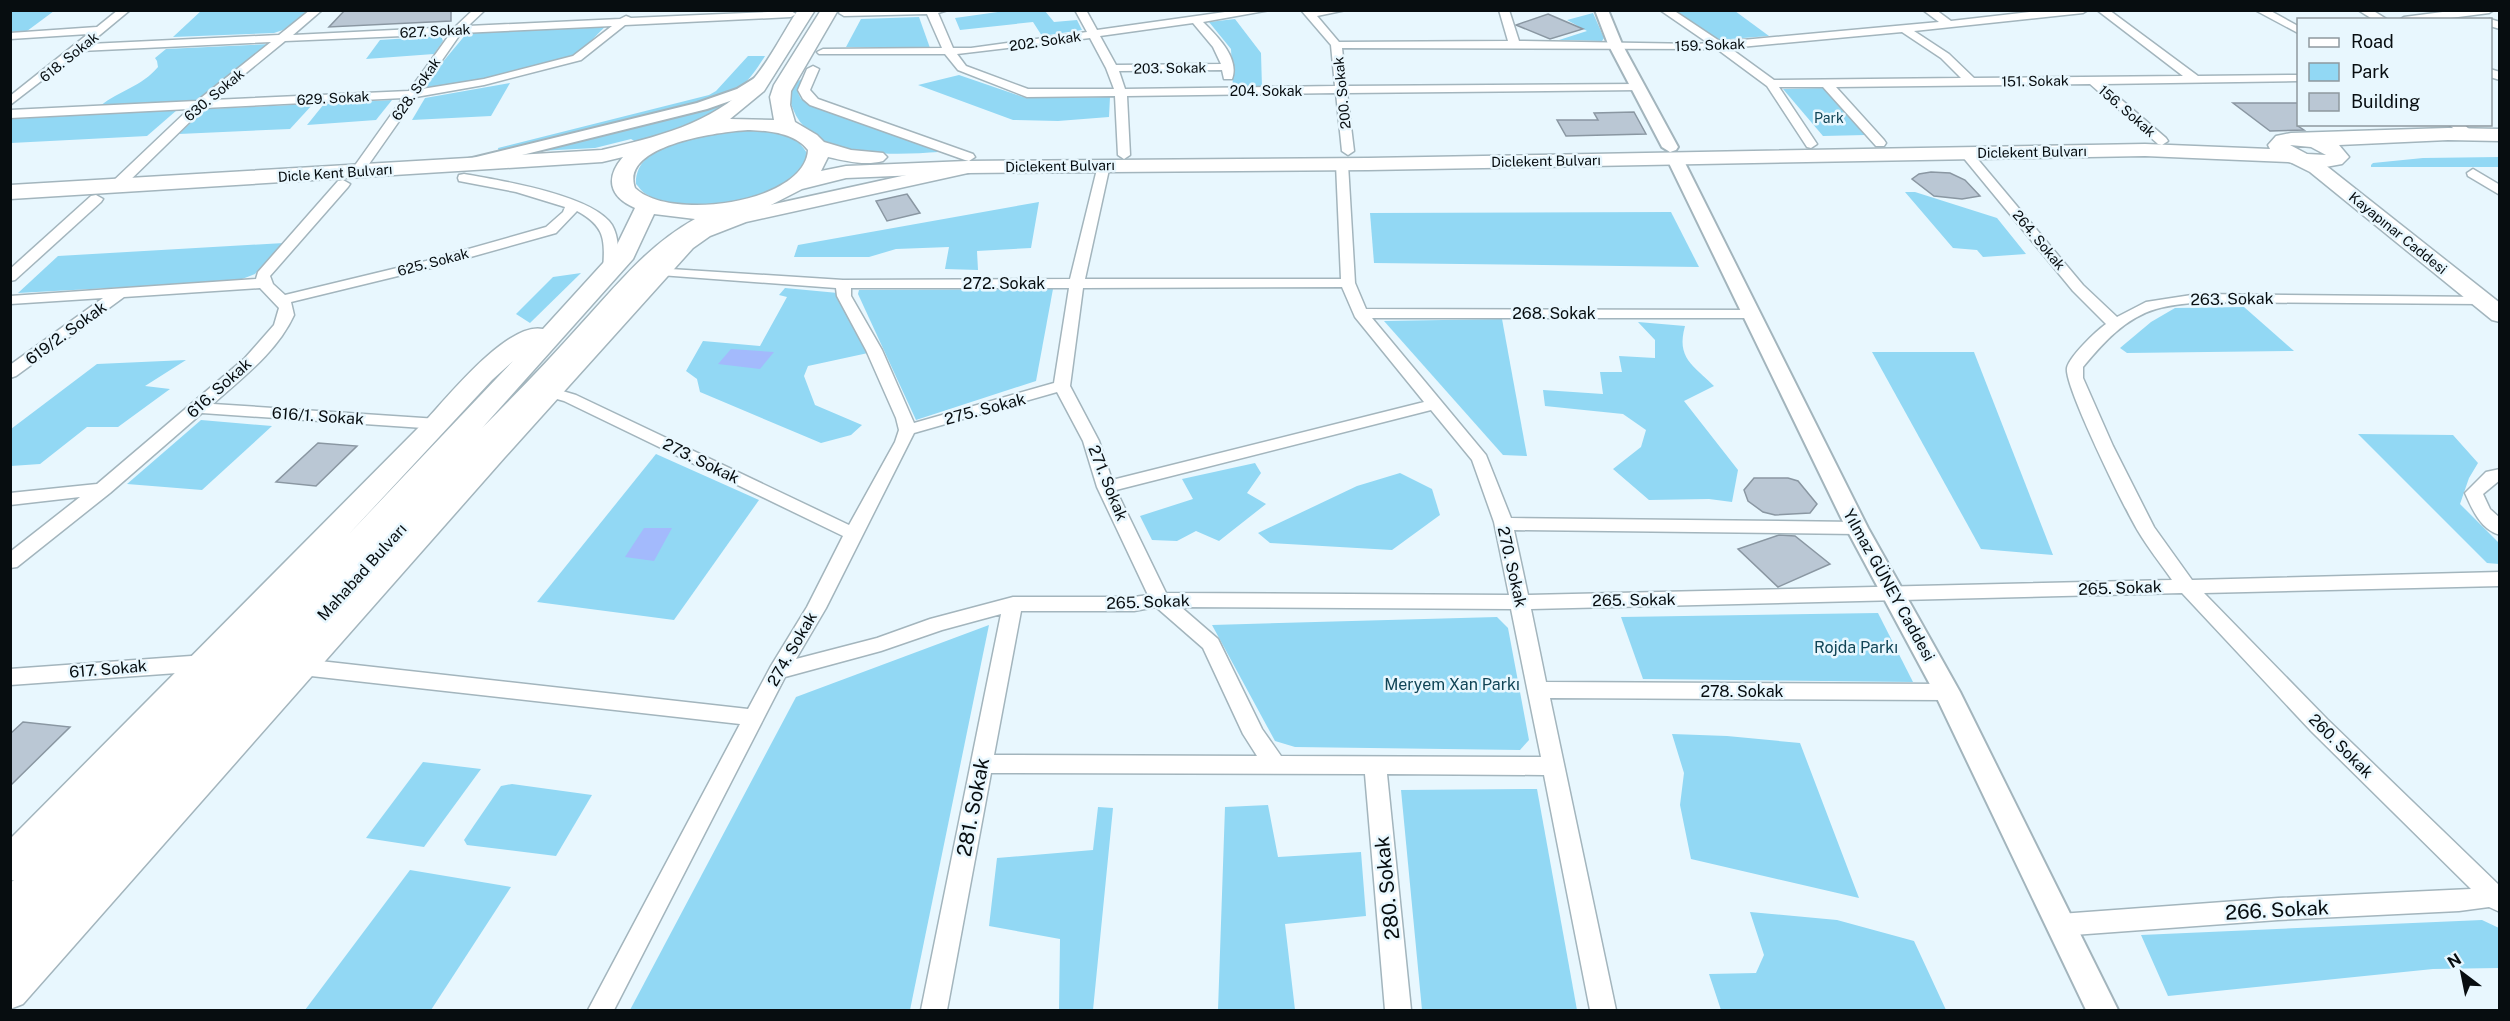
<svg xmlns="http://www.w3.org/2000/svg" width="2510" height="1021" font-family="'Public Sans',sans-serif">
<style>
.green{fill:#92d8f4}
.water{fill:#a3bafc}
.building{fill:#bac7d4;stroke:#8a97a2;stroke-width:1.5}
.lines{fill:none;stroke-linecap:round;stroke-linejoin:round}
.minor-casing{stroke:#a3b5bd;stroke-width:3}
.tertiary-casing{stroke:#a3b5bd;stroke-width:4}
.secondary-casing{stroke:#a3b5bd;stroke-width:3}
.primary-casing{stroke:#a3b5bd;stroke-width:3}
.minor{fill:#fff;fill-rule:evenodd}
.tertiary{fill:#fff;fill-rule:evenodd}
.secondary{fill:#fff;fill-rule:evenodd}
.primary{fill:#fff;fill-rule:evenodd}
.labels{text-anchor:middle;dominant-baseline:central;stroke-width:5;stroke-linejoin:round;paint-order:stroke}
.far-street-label{font-size:14px;fill:#070d10;stroke:#e8f7fe}
.far-park-label{font-size:14px;fill:#104456;stroke:#e8f7fe}
.street-label{font-size:16px;fill:#070d10;stroke:#e8f7fe}
.park-label{font-size:16px;fill:#104456;stroke:#e8f7fe}
.near-street-label{font-size:20px;fill:#070d10;stroke:#e8f7fe}
</style>
<rect width="100%" height="100%" fill="#e8f7fe"/>
<g class="green">
<polygon points="11,10 54,10 54,11 27,31 11,32"/>
<polygon points="202,10 309,10 309,11 283,30 274,33 173,37"/>
<polygon points="1012,10 1045,11 1054,22 1077,20 1082,30 1042,36 1033,22 960,30 955,18"/>
<polygon points="1672,11 1735,11 1769,36 1717,40"/>
<polygon points="1593,13 1604,38 1602,41 1559,40 1587,31 1567,20"/>
<polygon points="919,17 930,48 846,47 861,19"/>
<polygon points="1235,19 1261,53 1262,88 1233,88 1231,49 1209,22"/>
<path d="M607 25C597 34 587 47 575 54 552 68 450 87 421 88L467 33Z"/>
<polygon points="441,36 443,41 434,54 366,59 380,40"/>
<path d="M269 44 195 102 100 106C120 90 141 87 158 67L157 61 155 58 166 49Z"/>
<path d="M748 56H765C747 84 744 87 714 100L499 153 498 148 709 95 716 91Z"/>
<polygon points="959,75 1026,98 1110,97 1109,117 1058,121 1013,120 918,85"/>
<path d="M803 78 798 93 801 99 809 104 939 152C894 155 813 160 793 109 787 94 790 86 803 78Z"/>
<polygon points="510,83 491,116 412,120 425,98"/>
<polygon points="1824,88 1866,135 1823,136 1783,89"/>
<polygon points="749,91 713,114 638,143 631,139 595,148 538,151 537,149"/>
<polygon points="392,100 376,120 307,125 324,104"/>
<polygon points="313,104 290,129 179,134 205,109"/>
<polygon points="177,110 147,136 11,143 11,119"/>
<path d="M739 128C765 129 795 129 808 155 806 159 806 165 803 168 780 203 679 217 646 194 642 192 639 187 636 184 635 140 707 134 739 128Z"/>
<polygon points="2499,157 2499,167 2371,167 2371,165 2373,163 2423,158"/>
<polygon points="1905,192 1915,192 1997,218 2026,254 1983,257 1977,250 1953,248"/>
<polygon points="1039,202 1031,248 977,251 978,270 945,269 949,247 896,249 869,257 794,257 798,245"/>
<polygon points="1671,212 1699,267 1374,263 1370,213"/>
<polygon points="284,243 255,274 237,281 18,293 58,256"/>
<polygon points="581,273 530,323 516,314 553,277"/>
<polygon points="785,288 838,293 868,353 808,366 804,376 815,405 862,425 851,435 821,443 700,392 697,379 686,371 703,341 760,346 787,297 779,295"/>
<polygon points="1053,289 1036,381 916,420 858,294 859,290"/>
<polygon points="2244,307 2294,351 2127,353 2120,348 2151,322 2175,308"/>
<polygon points="1502,319 1527,456 1503,455 1384,321"/>
<path d="M1638 322 1685 326C1676 358 1693 365 1714 386L1684 401 1738 470 1732 502 1709 499 1649 500 1613 469 1641 447 1646 430 1623 414 1545 406 1543 390 1603 394 1600 372H1622L1619 356 1655 358V340Z"/>
<polygon points="1872,352 1974,352 2053,555 1981,549"/>
<polygon points="186,360 145,386 170,389 118,427 87,427 40,464 11,466 11,429 97,364"/>
<polygon points="201,420 272,426 202,490 127,484"/>
<polygon points="2358,434 2453,435 2478,463 2469,478 2460,504 2499,543 2499,564 2487,563"/>
<polygon points="656,454 759,500 674,620 537,602"/>
<polygon points="1255,463 1261,473 1247,493 1266,504 1219,541 1196,531 1177,541 1152,540 1140,516 1193,499 1182,479"/>
<polygon points="1400,473 1432,489 1440,515 1392,550 1270,543 1258,533 1357,486"/>
<polygon points="1878,613 1913,682 1643,679 1621,617"/>
<polygon points="1497,617 1508,628 1529,740 1520,750 1295,747 1275,741 1212,625"/>
<polygon points="989,625 910,1010 630,1010 796,697"/>
<polygon points="1672,734 1727,736 1800,743 1859,898 1691,859 1680,805 1684,773"/>
<polygon points="423,762 481,769 424,847 366,838"/>
<polygon points="512,784 592,795 556,856 467,845 464,840 501,786"/>
<polygon points="1537,789 1577,1010 1422,1010 1401,790"/>
<polygon points="1268,805 1278,857 1361,852 1366,916 1285,924 1295,1010 1218,1010 1225,807"/>
<polygon points="1098,807 1113,808 1093,1010 1059,1010 1060,939 989,926 997,858 1093,850"/>
<polygon points="410,870 511,887 431,1010 305,1010"/>
<polygon points="1750,912 1837,920 1914,941 1946,1010 1721,1010 1709,974 1756,973 1764,955"/>
<polygon points="2482,920 2499,928 2499,968 2433,969 2168,996 2141,935"/>
</g>
<g class="water">
<polygon points="731,349 774,352 760,369 718,364"/>
<polygon points="644,528 672,528 654,561 625,557"/>
</g>
<g class="building">
<polygon points="345,10 451,10 451,21 329,27"/>
<polygon points="1548,14 1583,29 1550,39 1516,25"/>
<polygon points="2233,103 2298,103 2298,126 2304,130 2270,131"/>
<polygon points="1634,112 1646,134 1566,136 1557,120 1598,120 1594,113"/>
<polygon points="1931,172 1950,173 1965,180 1980,196 1962,199 1934,196 1912,179 1919,174"/>
<polygon points="907,194 920,213 887,221 876,201"/>
<polygon points="318,443 357,446 316,486 276,482"/>
<polygon points="1754,478 1788,478 1798,481 1817,504 1810,513 1775,515 1763,512 1748,501 1744,490"/>
<polygon points="1779,535 1795,536 1830,564 1778,587 1738,549"/>
<polygon points="23,722 70,727 10,786 10,734"/>
</g>
<g class="lines">
<g class="minor-casing">
<g id="minor">
<path d="M118 10H130L89 44 279 35 310 10H322L293 35 455 27 473 10H485L468 26 620 19 626 16 631 18 791 11 796 14 791 17 625 25 581 60 484 85 416 97 362 174 357 175 351 171 403 98 204 108 121 189H111L109 186 111 183 189 109 10 118V110L197 101 271 42 80 51 10 105V96L88 34 10 39V33L97 27ZM612 26 573 56 484 79 422 89 461 33ZM450 34 409 91 213 100 285 41Z"/>
<path d="M841 10H948L938 13 953 48H971L1087 32 1075 10H1086L1097 30 1239 10H1270L1203 22C1217 36 1240 58 1232 79H1224L1222 70 1119 71 1125 89 1335 86 1331 45 1301 10H1346L1317 16 1339 42 1508 41 1499 10H1509L1519 41 1697 44 1708 43 1660 10H1673L1721 42 1939 22 1923 10H1936L1951 21 2048 10H2088L2083 13 1914 31 1949 54 1974 78 2183 76 2097 10H2109L2198 76 2298 75V81L2103 84 2166 138 2168 141 2162 145 2158 144 2090 84 1836 87 1884 140 1886 143 1884 146H1876L1823 87H1779L1817 144 1811 148 1807 147 1767 86 1717 49 1342 48 1346 86 1639 84 1645 87 1639 90 1347 93 1354 151 1348 155 1342 151 1336 93 1127 96 1130 155 1124 159 1118 155 1115 96 1027 97 958 70 945 54H819L817 52 823 49 942 48 927 14 844 16 839 13ZM1193 23 1213 47 1221 64 1116 65 1100 36ZM1902 32 1941 58 1961 78 1774 80 1730 48ZM1090 38 1106 68 1114 89H1028L966 66 957 54Z"/>
<polygon points="2255,10 2269,10 2298,26 2298,33"/>
<polygon points="2358,10 2372,10 2388,20 2374,20"/>
<polygon points="2458,10 2494,10 2489,13 2435,20 2399,20 2404,17"/>
<polygon points="2490,19 2500,22 2500,29 2490,26 2490,20 2487,20"/>
<polygon points="813,66 819,69 810,90 818,99 973,154 975,157 969,161 965,160 810,105 803,99 798,90 807,69"/>
<polygon points="2490,69 2500,72 2500,80 2490,77"/>
<polygon points="2448,124 2463,124 2476,135 2474,138 2466,138"/>
<path d="M1966 149 1970 150 2083 285 2117 317 2146 302 2198 294 2485 297 2487 300 2485 303 2480 304 2198 302C2184 304 2169 305 2156 309 2125 318 2103 343 2083 367V378L2113 446 2154 527 2192 580 2500 572V586L2204 593 2327 719 2500 886V912L2489 907 2459 911 2278 920 2060 936 2051 933 2048 925 2051 917 2060 914 2278 898 2471 889 2311 731 2182 593 1531 609 1546 682 1947 684 1954 686 1957 692 1954 698 1947 700 1550 698 1616 1010H1590L1544 775 1387 774 1411 1010H1385L1365 774 991 773 947 1010H921L1001 614 942 630 881 651 785 677 614 1010H588L740 724 302 675 295 672 292 667 295 662 302 659 748 709 771 666 807 607 843 536 564 401 543 395 541 392 549 387 576 395 849 525 895 442 899 430 896 418 866 350 837 296 836 288 660 275 655 274 653 271 655 268 843 280 1070 279 1098 165 1104 161 1110 165 1085 279H1341L1336 164 1342 160 1348 164 1355 283 1366 309 1754 310 1757 313 1749 318H1372L1486 455 1511 518 1857 522 1863 524 1866 528 1863 532 1857 534 1514 530 1528 595 2172 580C2161 564 2148 548 2138 531 2125 509 2064 386 2067 368 2069 357 2096 331 2106 324L2073 291 1962 156 1960 153ZM1342 287 1355 317 1424 402 1112 480 1099 441 1070 386 1083 288ZM851 288H1069L1054 383 914 423 882 350 851 296ZM1057 392 1083 441 1097 487 1148 595 1134 597H1013L930 619 877 638 796 659 826 608 914 433ZM1431 410 1472 460 1494 522 1509 595 1166 593 1116 490ZM1156 607 1203 648 1243 734 1257 756 994 755 1021 611H1134ZM1181 607 1511 609 1541 757 1281 756 1262 729 1218 639Z"/>
<polygon points="2473,169 2500,185 2500,195 2468,176 2467,173"/>
<path d="M464 174C498 180 593 195 612 225 620 239 618 256 617 271L610 275 603 271C605 240 606 227 577 211L556 233 435 267 291 302 294 315C277 352 242 378 213 404L438 419 446 424 444 428 438 429 202 413 110 493 17 567 10 568V552L80 497 10 505V493L97 484 244 359 274 325 279 308 260 288 124 297 16 376 10 378V365L103 298 10 304V296L256 279 258 272 338 181 343 180 350 184 348 187 270 276 273 284 285 295 426 261 546 227 563 212 565 207 516 192 459 181 458 178 459 175Z"/>
<polygon points="96,195 103,199 101,202 15,280 10,281 10,269 91,196"/>
<path d="M2500 469V480L2483 494 2490 509 2500 518V535C2481 530 2472 509 2465 493L2486 472Z"/>
<polygon points="205,655 212,658 215,663 212,668 205,671 10,685 10,669"/>
</g>
</g>
<g class="tertiary-casing">
<g id="tertiary">
<polygon points="1595,10 1608,10 1622,44 1678,147 1676,150 1670,152 1662,147 1608,44"/>
<polygon points="766,71 773,75 771,78 747,95 707,109 466,169 458,164 460,161 697,103 737,89"/>
<polygon points="1675,154 1683,159 1868,528 1960,692 2118,1010 2086,1010 1934,692 1846,528 1667,159"/>
</g>
</g>
<g class="secondary-casing">
<g id="secondary">
<polygon points="2293,150 2324,164 2500,303 2500,322 2492,320 2310,172 2286,160 2284,156 2286,152"/>
<polygon points="970,161 977,163 980,167 977,171 746,222 710,236 693,248 505,457 23,1004 10,1009 10,965 679,240 696,228 733,213"/>
</g>
</g>
<g class="primary-casing">
<path id="primary" d="M798 10H815L764 91 730 119 774 120 770 97 774 85 821 10H838L791 91 790 105 795 122 817 135 824 142 851 150 883 153 887 157 883 161C865 166 846 161 828 157L821 171 846 166 967 161 1368 158 2145 144 2270 149 2268 145 2276 136 2291 133 2448 128 2500 129V141L2448 140 2339 145 2349 157 2342 164 2320 168 2288 162 2145 156 1368 170 967 173 846 178 802 189 767 207 737 214 685 244 659 267 550 390 440 504 25 970 10 975V883L14 880 10 881V839L428 418C449 395 509 321 543 329L614 251 635 208C609 197 605 178 623 157L602 162 10 199V185L602 150C652 138 714 124 750 83 769 62 782 34 798 10ZM750 130C770 131 795 133 808 150 805 203 670 222 635 188 619 144 724 131 750 130ZM2290 145 2311 147 2326 155 2307 154ZM654 214 695 219C647 246 618 284 581 324 549 360 516 394 482 428L633 259ZM513 361 348 535 492 380Z"/>
</g>
<use href="#minor" class="minor"/>
<use href="#tertiary" class="tertiary"/>
<use href="#secondary" class="secondary"/>
<use href="#primary" class="primary"/>
</g>
<g class="labels">
<g class="far-street-label">
<text transform="translate(435 31) rotate(-3)">627. Sokak</text>
<text transform="translate(1045 41) rotate(-8)">202. Sokak</text>
<text transform="translate(1710 45) rotate(-2)">159. Sokak</text>
<text transform="translate(69 57) rotate(-39)">618. Sokak</text>
<text transform="translate(1170 68) rotate(-1)">203. Sokak</text>
<text transform="translate(2035 81) rotate(-1)">151. Sokak</text>
<text transform="translate(416 89) rotate(-55)">628. Sokak</text>
<text x="1266" y="91">204. Sokak</text>
<text transform="translate(1342 93) rotate(-96)">200. Sokak</text>
<text transform="translate(214 95) rotate(-40)">630. Sokak</text>
<text transform="translate(333 98) rotate(-3)">629. Sokak</text>
<text transform="translate(2127 111) rotate(41)">156. Sokak</text>
<text transform="translate(2032 152) rotate(-1)">Diclekent Bulvarı</text>
<text transform="translate(1546 161) rotate(-1)">Diclekent Bulvarı</text>
<text transform="translate(1060 166) rotate(-1)">Diclekent Bulvarı</text>
<text transform="translate(335 173) rotate(-4)">Dicle Kent Bulvarı</text>
<text transform="translate(2398 233) rotate(39)">Kayapınar Caddesi</text>
<text transform="translate(2039 240) rotate(50)">264. Sokak</text>
<text transform="translate(433 262) rotate(-15)">625. Sokak</text>
</g>
<g class="far-park-label">
<text x="1829" y="118">Park</text>
</g>
<g class="street-label">
<text x="1004" y="283">272. Sokak</text>
<text transform="translate(2232 299) rotate(-1)">263. Sokak</text>
<text x="1554" y="313">268. Sokak</text>
<text transform="translate(66 333) rotate(-36)">619/2. Sokak</text>
<text transform="translate(219 388) rotate(-42)">616. Sokak</text>
<text transform="translate(985 409) rotate(-15)">275. Sokak</text>
<text transform="translate(318 416) rotate(4)">616/1. Sokak</text>
<text transform="translate(701 461) rotate(26)">273. Sokak</text>
<text transform="translate(1108 483) rotate(68)">271. Sokak</text>
<text transform="translate(1512 567) rotate(77)">270. Sokak</text>
<text transform="translate(362 572) rotate(-48)">Mahabad Bulvarı</text>
<text transform="translate(1889 585) rotate(61)">Yılmaz GÜNEY Caddesi</text>
<text transform="translate(2120 588) rotate(-2)">265. Sokak</text>
<text transform="translate(1634 600) rotate(-1)">265. Sokak</text>
<text transform="translate(1148 602) rotate(-2)">265. Sokak</text>
<text transform="translate(792 649) rotate(-60)">274. Sokak</text>
<text transform="translate(108 669) rotate(-5)">617. Sokak</text>
<text x="1742" y="691">278. Sokak</text>
<text transform="translate(2341 746) rotate(45)">260. Sokak</text>
</g>
<g class="park-label">
<text x="1856" y="647">Rojda Parkı</text>
<text x="1452" y="684">Meryem Xan Parkı</text>
</g>
<g class="near-street-label">
<text transform="translate(973 807) rotate(-79)">281. Sokak</text>
<text transform="translate(1387 888) rotate(-96)">280. Sokak</text>
<text transform="translate(2277 910) rotate(-3)">266. Sokak</text>
</g>
</g>
<rect width="2510" height="1021" fill="none" stroke="#070d10" stroke-width="24"/>
<rect x="2297" y="18" width="195" height="108" fill="#e8f7fe" stroke="#8e999f" stroke-width="1.5"/>
<rect x="2309" y="38" width="30" height="9" fill="#ffffff" stroke="#8e999f" stroke-width="1.5"/>
<text x="2351" y="48" font-size="18" fill="#070d10">Road</text>
<rect x="2309" y="63" width="30" height="18" fill="#92d8f4" stroke="#8e999f" stroke-width="1.5"/>
<text x="2351" y="78" font-size="18" fill="#070d10">Park</text>
<rect x="2309" y="93" width="30" height="18" fill="#bac7d4" stroke="#8e999f" stroke-width="1.5"/>
<text x="2351" y="108" font-size="18" fill="#070d10">Building</text>
<g transform="translate(2462 973) rotate(328)" stroke="#e8f7fe" stroke-width="4.5" paint-order="stroke">
<path d="M0-4.5L10 22L0 15L-10 22Z" fill="#070d10"/>
<text y="-9" font-size="16" font-weight="bold" text-anchor="middle" fill="#070d10">N</text>
</g>
</svg>
